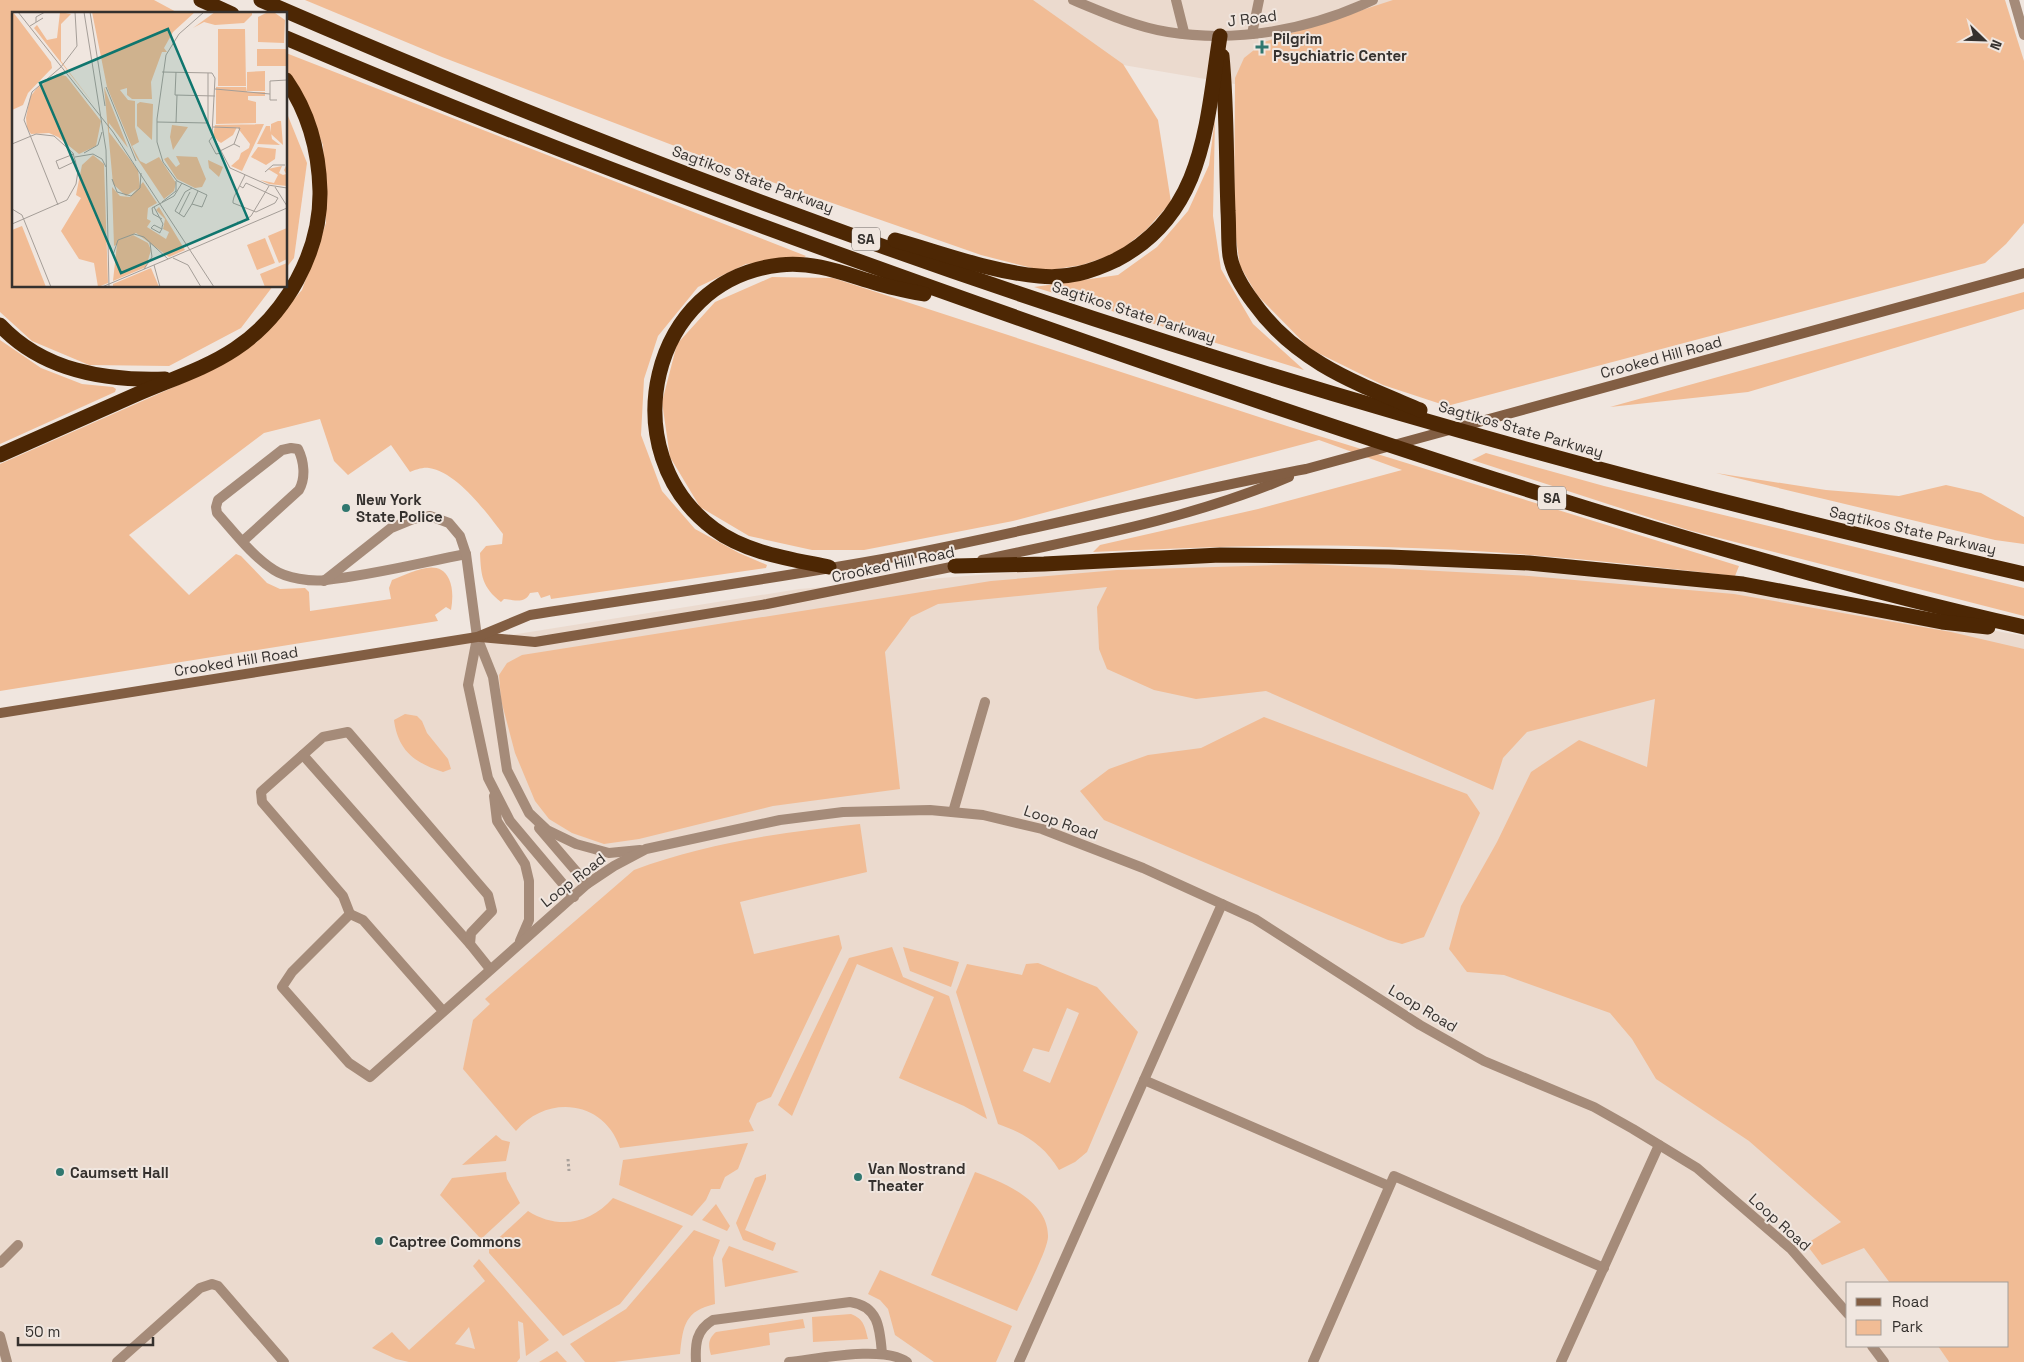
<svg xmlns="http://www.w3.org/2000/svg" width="2024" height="1362" font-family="'Space Grotesk',sans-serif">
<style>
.built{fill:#ebdace;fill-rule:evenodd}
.green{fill:#f1bc95;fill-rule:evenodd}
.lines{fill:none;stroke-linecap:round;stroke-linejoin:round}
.path{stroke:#aaa29c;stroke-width:3;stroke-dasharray:2.5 2.5;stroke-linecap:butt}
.lane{stroke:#a58b79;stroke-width:10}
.street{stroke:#a58b79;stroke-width:10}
.secondary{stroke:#825e43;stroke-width:10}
.highway{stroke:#4d2704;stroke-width:15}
.poi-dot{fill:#30776f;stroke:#f0e6df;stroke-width:2}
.labels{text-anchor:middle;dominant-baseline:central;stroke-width:4;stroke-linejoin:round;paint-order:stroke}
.shield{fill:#f0e6df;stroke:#6d6763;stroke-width:1}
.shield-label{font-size:14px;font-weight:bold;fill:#35312e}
.street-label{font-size:15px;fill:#35312e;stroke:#f0e6df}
.poi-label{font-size:15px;font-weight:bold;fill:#35312e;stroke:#f0e6df;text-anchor:start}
.inset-road{fill:none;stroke:#a59e98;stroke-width:1}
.view{fill:#0f766e;fill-opacity:0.15;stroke:#0f766e;stroke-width:2.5}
.inset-edge{fill:none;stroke:#35312e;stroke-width:2.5}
</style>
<rect width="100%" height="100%" fill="#f0e6df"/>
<g class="built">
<polygon points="983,0 1549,0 1264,89 1088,59"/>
<path d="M1213 560 1459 563 1680 580 1896 613 2024 636V1362H0V717L799 589 1109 565ZM1848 1283H2008V1346H1848Z"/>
</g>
<g class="green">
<polygon points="0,0 154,0 180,14 14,14 14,286 273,286 241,328 169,366 89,365 32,341 0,312"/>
<polygon points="305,0 1033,0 1123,64 1158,120 1171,202 1146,230 1117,253 1082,265 1044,271 981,255 735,169 442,57"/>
<polygon points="1393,0 2005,0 2024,61 2024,223 2006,244 1985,263 1447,406 1383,385 1310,349 1257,295 1240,266 1234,225 1235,78 1244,58 1264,42"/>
<path d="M286 53 806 256 802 259 746 264 698 287 658 336 644 379 641 435 662 491 695 529 739 553 767 565 766 568 551 599 550 595 541 598 538 592 530 593C525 604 514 600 504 599L501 602C482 587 481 576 480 553L486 546 502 544 503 534C487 513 457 472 429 468 423 467 415 470 410 472L391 445 348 475 334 461 320 419 264 433 129 535 189 595 236 554 241 556 267 583 280 589 305 588 309 592 310 611 391 599 389 588 392 580C410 574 438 556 449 579 453 588 453 599 451 610L446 607 435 615 438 621 0 691V464L183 383 257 342 302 290 326 223 323 145 299 87 286 70Z"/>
<polygon points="286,111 307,163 294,258 286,268"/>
<polygon points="1215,118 1213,216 1221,269 1253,324 1304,370 1034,287 1118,275 1157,247 1188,211 1209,165"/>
<path d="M772 277 833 278 1290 427 1739 566 1735 576C1618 562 1502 550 1384 547 1287 543 1190 548 1093 552L1100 545 1258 509 1402 470 1319 440 1013 521 864 550H812L749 536 700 507 670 457 662 402 677 344 715 302Z"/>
<polygon points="2024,292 2024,309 1748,392 1610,407"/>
<polygon points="0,340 41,368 82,384 113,387 116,389 115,392 0,444"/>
<polygon points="1486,453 1604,486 2024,588 2024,616 1688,530 1472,460"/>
<polygon points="1716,473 1826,490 1899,496 1946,485 1981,493 2024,517 2024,544 1995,540"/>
<polygon points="1309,564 1529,576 1734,594 1951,632 2024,649 2024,1362 1949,1362 1938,1346 2008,1346 2008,1283 1890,1283 1864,1248 1822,1265 1806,1244 1841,1222 1749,1141 1656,1079 1632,1039 1610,1013 1504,975 1467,972 1449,949 1461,906 1497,842 1531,772 1579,740 1647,767 1655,699 1527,732 1503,758 1493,790 1266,691 1196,699 1154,690 1107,669 1099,649 1097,607 1107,587 938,604 911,617 885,652 900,789 773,806 639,839 604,844 572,833 549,819 535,801 515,753 501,700 499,675 507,663 522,655 991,581 1117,570"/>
<path d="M405 714 417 716 422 721 427 733 448 759 451 769 443 772C415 763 398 751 394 720Z"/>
<polygon points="1264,717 1467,794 1480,813 1424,937 1402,944 1388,940 1104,820 1080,791 1109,769 1148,755 1201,748"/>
<path d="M860 824 867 872 740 902 754 954 839 935 842 948 771 1097 757 1103 749 1121 754 1131 620 1148C604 1100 547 1094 516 1131L463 1069 473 1020 490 1004 485 999 634 870C706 843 783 832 860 824Z"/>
<polygon points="892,947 903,977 949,996 987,1119 964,1106 899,1078 934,997 857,964 792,1116 778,1105 849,958"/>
<polygon points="903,947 959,962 951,987 910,971"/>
<path d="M1038 963 1097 987 1138 1032 1087 1152 1075 1162 1059 1170C1044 1145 1024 1133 998 1124L956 992 967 964 1022 975 1026 964ZM1067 1008 1079 1013 1050 1083 1023 1071 1033 1048 1049 1052Z"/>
<polygon points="496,1135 502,1140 510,1142 506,1161 462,1165"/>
<polygon points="748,1143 738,1169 725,1177 720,1189 711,1189 706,1200 692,1216 619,1185 623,1160"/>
<polygon points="506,1172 507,1179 520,1203 481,1239 440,1195 452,1178"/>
<path d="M975 1172C1003 1182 1049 1201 1048 1237 1048 1249 1023 1297 1017 1311L931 1275Z"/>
<polygon points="766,1174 766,1179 745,1230 776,1243 773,1251 743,1240 736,1223 755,1178"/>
<path d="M613 1198 683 1226 620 1304 563 1336 489 1253V1247L528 1211C558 1230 590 1224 613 1198Z"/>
<polygon points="716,1204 730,1226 727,1231 702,1220"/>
<path d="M694 1230 720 1240 713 1258 715 1304C685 1311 683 1325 680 1354L614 1362H585L570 1344 626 1309Z"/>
<polygon points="729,1246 799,1272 725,1287 722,1259"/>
<path d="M479 1259 549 1340 526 1356 523 1323 518 1321 520 1358 517 1362H409L396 1359 372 1348 392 1332 409 1350 485 1281 473 1266ZM469 1327 475 1349 455 1344Z"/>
<polygon points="880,1270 1012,1326 996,1362 934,1362 895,1335 888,1309 880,1300 868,1294"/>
<path d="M851 1314C864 1319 865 1327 868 1339L813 1342 812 1317Z"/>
<path d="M803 1319 805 1328 769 1333 770 1345 711 1355C708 1345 708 1339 716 1332Z"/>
<polygon points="557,1351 567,1362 539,1362"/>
</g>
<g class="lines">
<polyline class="path" points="568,1159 569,1171"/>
<g class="lane">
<polyline points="1176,0 1184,32"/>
<polyline points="1252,34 1259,0"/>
<path d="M243 541 299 490C306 478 304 461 298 449L291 448 282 450 218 500 216 507 217 513C234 532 252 556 274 570 286 578 311 582 326 580 373 575 420 563 466 554"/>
<polyline points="324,581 391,528 413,519 430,516 449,523 460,536 466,554 477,637 493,677 507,770 529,813 547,830 576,844 609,853 640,850"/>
<polyline points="477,638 468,685 488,778 510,821 574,897"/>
<polyline points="303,755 470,944"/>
<polyline points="494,796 497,821 525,864 529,881 529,920 520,941"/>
<polyline points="953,812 985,702"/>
<polyline points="539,828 587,884"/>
<polyline points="350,914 343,896 262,802 261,792 323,737 348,732 488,895 492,911 471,933 470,944 490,969"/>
<polyline points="443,1011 363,920 350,914 292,972 282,987 349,1063 370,1077 587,884 614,866 646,849 780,820 843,812 930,810 983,815 1042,829 1143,868 1255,919 1420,1025 1484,1061 1594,1107 1633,1129 1697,1168 1791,1249 1848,1314"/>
<polyline points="1144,1080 1389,1186"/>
<polyline points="0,1263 18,1245"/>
<polyline points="0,1336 7,1362"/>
<polyline points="1872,1346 1884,1362"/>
<polyline points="117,1362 200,1288 212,1284 218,1286 284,1362"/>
<path d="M696 1362C695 1344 696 1330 713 1320L850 1302C879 1306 880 1329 882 1354"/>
<path d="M789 1362C818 1359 883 1345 907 1362"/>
<polyline points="1019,1362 1222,904"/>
<polyline points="1313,1362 1394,1176 1604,1268"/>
<polyline points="1561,1362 1659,1145"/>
</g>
<g class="street">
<path d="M1073 0C1102 12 1136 27 1168 32 1237 43 1309 30 1373 0"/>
<polyline points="2014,0 2024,35"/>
</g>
<g class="secondary">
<path d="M982 560C1084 538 1193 518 1289 477"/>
<polyline points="480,637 535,642 767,604 961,565"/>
<path d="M0 713 477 637 530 615C651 596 773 579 894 557 1032 531 1168 495 1306 469L2024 273"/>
</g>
<g class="highway">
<polyline points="201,0 232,14"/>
<path d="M261 0C557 129 861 245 1169 343 1450 433 1736 508 2024 574"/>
<path d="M286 38C572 160 864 265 1158 367 1444 465 1730 560 2024 627"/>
<path d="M1222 56C1227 107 1226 159 1228 211 1229 226 1228 242 1230 256 1233 273 1244 290 1254 303 1296 362 1356 383 1420 410"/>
<path d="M895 240C942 253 991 272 1039 276 1067 279 1091 272 1116 260 1205 214 1206 124 1220 36"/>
<path d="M0 325C43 371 105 381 165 379"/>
<path d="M0 455C45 435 90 415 135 395 169 380 205 369 235 349 286 315 321 252 320 191 319 151 309 113 286 80"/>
<polyline points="955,566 1044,564 1220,555 1389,557 1529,563 1743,584 1942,622 1988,627"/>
<path d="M829 567C791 559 746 553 714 529 611 453 649 279 780 265 814 261 845 274 876 283 892 288 908 291 924 294"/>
</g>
</g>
<g class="poi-dot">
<path d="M1259.5 39.5h5v5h5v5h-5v5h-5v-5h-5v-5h5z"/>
<circle cx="346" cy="508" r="5"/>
<circle cx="60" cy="1172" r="5"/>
<circle cx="858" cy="1177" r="5"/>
<circle cx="379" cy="1241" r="5"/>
</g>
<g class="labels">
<g class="shield">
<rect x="852" y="227.5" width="28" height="23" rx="4"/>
<rect x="1538" y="486.5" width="28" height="23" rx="4"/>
</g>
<g class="shield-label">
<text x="866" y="239">SA</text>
<text x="1552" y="498">SA</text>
</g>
<g class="street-label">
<text transform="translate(1252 18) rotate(-7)">J Road</text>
<text transform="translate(753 179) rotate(20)">Sagtikos State Parkway</text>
<text transform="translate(1134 312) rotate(18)">Sagtikos State Parkway</text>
<text transform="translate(1661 357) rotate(-15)">Crooked Hill Road</text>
<text transform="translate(1521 429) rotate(16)">Sagtikos State Parkway</text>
<text transform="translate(1913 530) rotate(13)">Sagtikos State Parkway</text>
<text transform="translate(893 564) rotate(-12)">Crooked Hill Road</text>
<text transform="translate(236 661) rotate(-9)">Crooked Hill Road</text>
<text transform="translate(1061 822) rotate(19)">Loop Road</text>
<text transform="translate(573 880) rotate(-38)">Loop Road</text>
<text transform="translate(1423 1008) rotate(31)">Loop Road</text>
<text transform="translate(1780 1222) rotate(42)">Loop Road</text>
</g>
<g class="poi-label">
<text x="1273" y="38">Pilgrim<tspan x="1273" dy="17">Psychiatric Center</tspan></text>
<text x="356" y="499">New York<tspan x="356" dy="17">State Police</tspan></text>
<text x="868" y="1168">Van Nostrand<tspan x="868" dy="17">Theater</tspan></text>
<text x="70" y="1172">Caumsett Hall</text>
<text x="389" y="1241">Captree Commons</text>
</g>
</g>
<g transform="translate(12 12)">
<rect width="275" height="275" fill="#f0e6df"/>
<path d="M1 0 39 50 40 56 16 81 11 93 0 98ZM48 0 59 2 49 12V49L83 94 22 16 25 13 35 28 45 26ZM80 0H183L161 20 152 36 155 40H150L139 70 140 87H120L115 83V76L108 78 116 88 123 89V115L127 130 120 134 128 149 134 152 147 145 164 171 162 179 152 187 124 145 95 75ZM203 0H240V3L232 11 203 13 192 10 181 16ZM254 1H263L273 8 272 31 246 30V5ZM206 17H233L234 74H206ZM245 37H274V54H245ZM253 59V79H235V60ZM45 62 54 64 89 109 84 134 67 142 46 125 37 121 19 122 15 116 14 106 18 85 25 76ZM92 75 116 136 97 111V120L126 158 128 175 114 184 101 172ZM204 75H234L235 80H253V84H236V88L244 90V111L204 112ZM128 90 141 92 140 128 125 114V92ZM266 109H269L271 133 259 122V112ZM252 112 230 159 219 154 227 147 229 141 237 136 238 132 225 115 221 123 209 131 206 129 201 123 203 113ZM160 113 176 115 161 138 158 125ZM254 114H258L260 127 268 133 245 132ZM246 135 264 137 263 147 254 153 239 145ZM81 143 92 152 96 271 86 275 82 251 67 247 49 219 69 186 64 183 70 153ZM164 144 185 145 194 167 190 175 183 176 165 167 152 147 156 145 164 155 168 152ZM196 148 211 155 207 165 197 156ZM275 152V174L257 172 248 168 262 171 266 163 256 157 270 154 267 161 271 163 274 162 272 158ZM131 170 145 191 136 196 135 207 139 209 135 215 154 227 157 220 151 217 153 207 144 198 147 195 173 238 157 245 124 221 102 234 100 175 108 184 118 185ZM10 214 34 275H0V218ZM275 216V247L267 251 256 224ZM121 223 136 231 139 238 134 255 101 269 105 232ZM253 226 263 251 245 258 235 233ZM275 251V274L253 275 248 262ZM139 256 147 275H101V272Z" fill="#f1bc95"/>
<path class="inset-road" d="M6 0 101 120 202 275M72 0 94 138 97 275M78 0 93 94M24 10V5L33 0M18 14 31 6M49 55 65 34 63 0M150 60 200 61 203 66 200 122 218 156 256 173 275 176M164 60 163 83 203 84M94 75 124 149M203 77 258 82M265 88H258V69L275 68M145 110 196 111V61M164 111 165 83M201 115 228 116 222 132M201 124 197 129 204 142 209 141M0 132 24 122 42 124 61 141 66 159 64 172 55 188 0 212M208 139 222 132 228 135M72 141 86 133 90 120M62 142 44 149 47 157 64 149M63 145 81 142 90 147 94 155M253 160 261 153H273M100 167 105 180 119 184 128 176 129 161M228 174 231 176 234 171 266 186 263 191 244 200 221 191V189L222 185 233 163M263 175 275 194M180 176 173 180 163 199 172 205 180 192M186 179 180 192 190 195 195 183 165 169 151 150 145 130V107L154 43 167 22 192 0M150 190 164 179V169M46 193 12 108 20 80 49 55M142 195 151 212 150 215V217L148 220V221L139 216 142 213 150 217M0 197 10 203 39 275M167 202 178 180M150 207 141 202 140 196 162 184 170 171M225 210 229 211 239 204 257 174M101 243 106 228 122 222 132 225 156 247M161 246 176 253 189 275M156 247 275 196M142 253 148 275M132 257 140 245 138 231M90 275 156 247"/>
<path class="view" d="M156 17 236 207 109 261 28 71Z"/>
<rect width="275" height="275" class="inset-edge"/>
</g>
<rect x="1846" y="1282" width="162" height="65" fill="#f0e6df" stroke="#a59e98"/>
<rect x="1856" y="1298" width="25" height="8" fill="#825e43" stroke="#a59e98"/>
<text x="1892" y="1307" font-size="15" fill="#35312e">Road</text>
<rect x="1856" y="1320" width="25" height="15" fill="#f1bc95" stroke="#a59e98"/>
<text x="1892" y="1332" font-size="15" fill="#35312e">Park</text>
<g transform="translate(1984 40) rotate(113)" stroke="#f0e6df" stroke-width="4" paint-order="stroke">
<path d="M0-4L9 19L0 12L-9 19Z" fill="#35312e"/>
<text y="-8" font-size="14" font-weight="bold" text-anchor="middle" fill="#35312e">N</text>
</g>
<path d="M18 1337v8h135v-8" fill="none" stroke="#35312e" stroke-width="2.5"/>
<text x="25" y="1337" font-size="15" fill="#35312e" stroke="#f0e6df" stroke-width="4" paint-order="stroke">50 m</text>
</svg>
